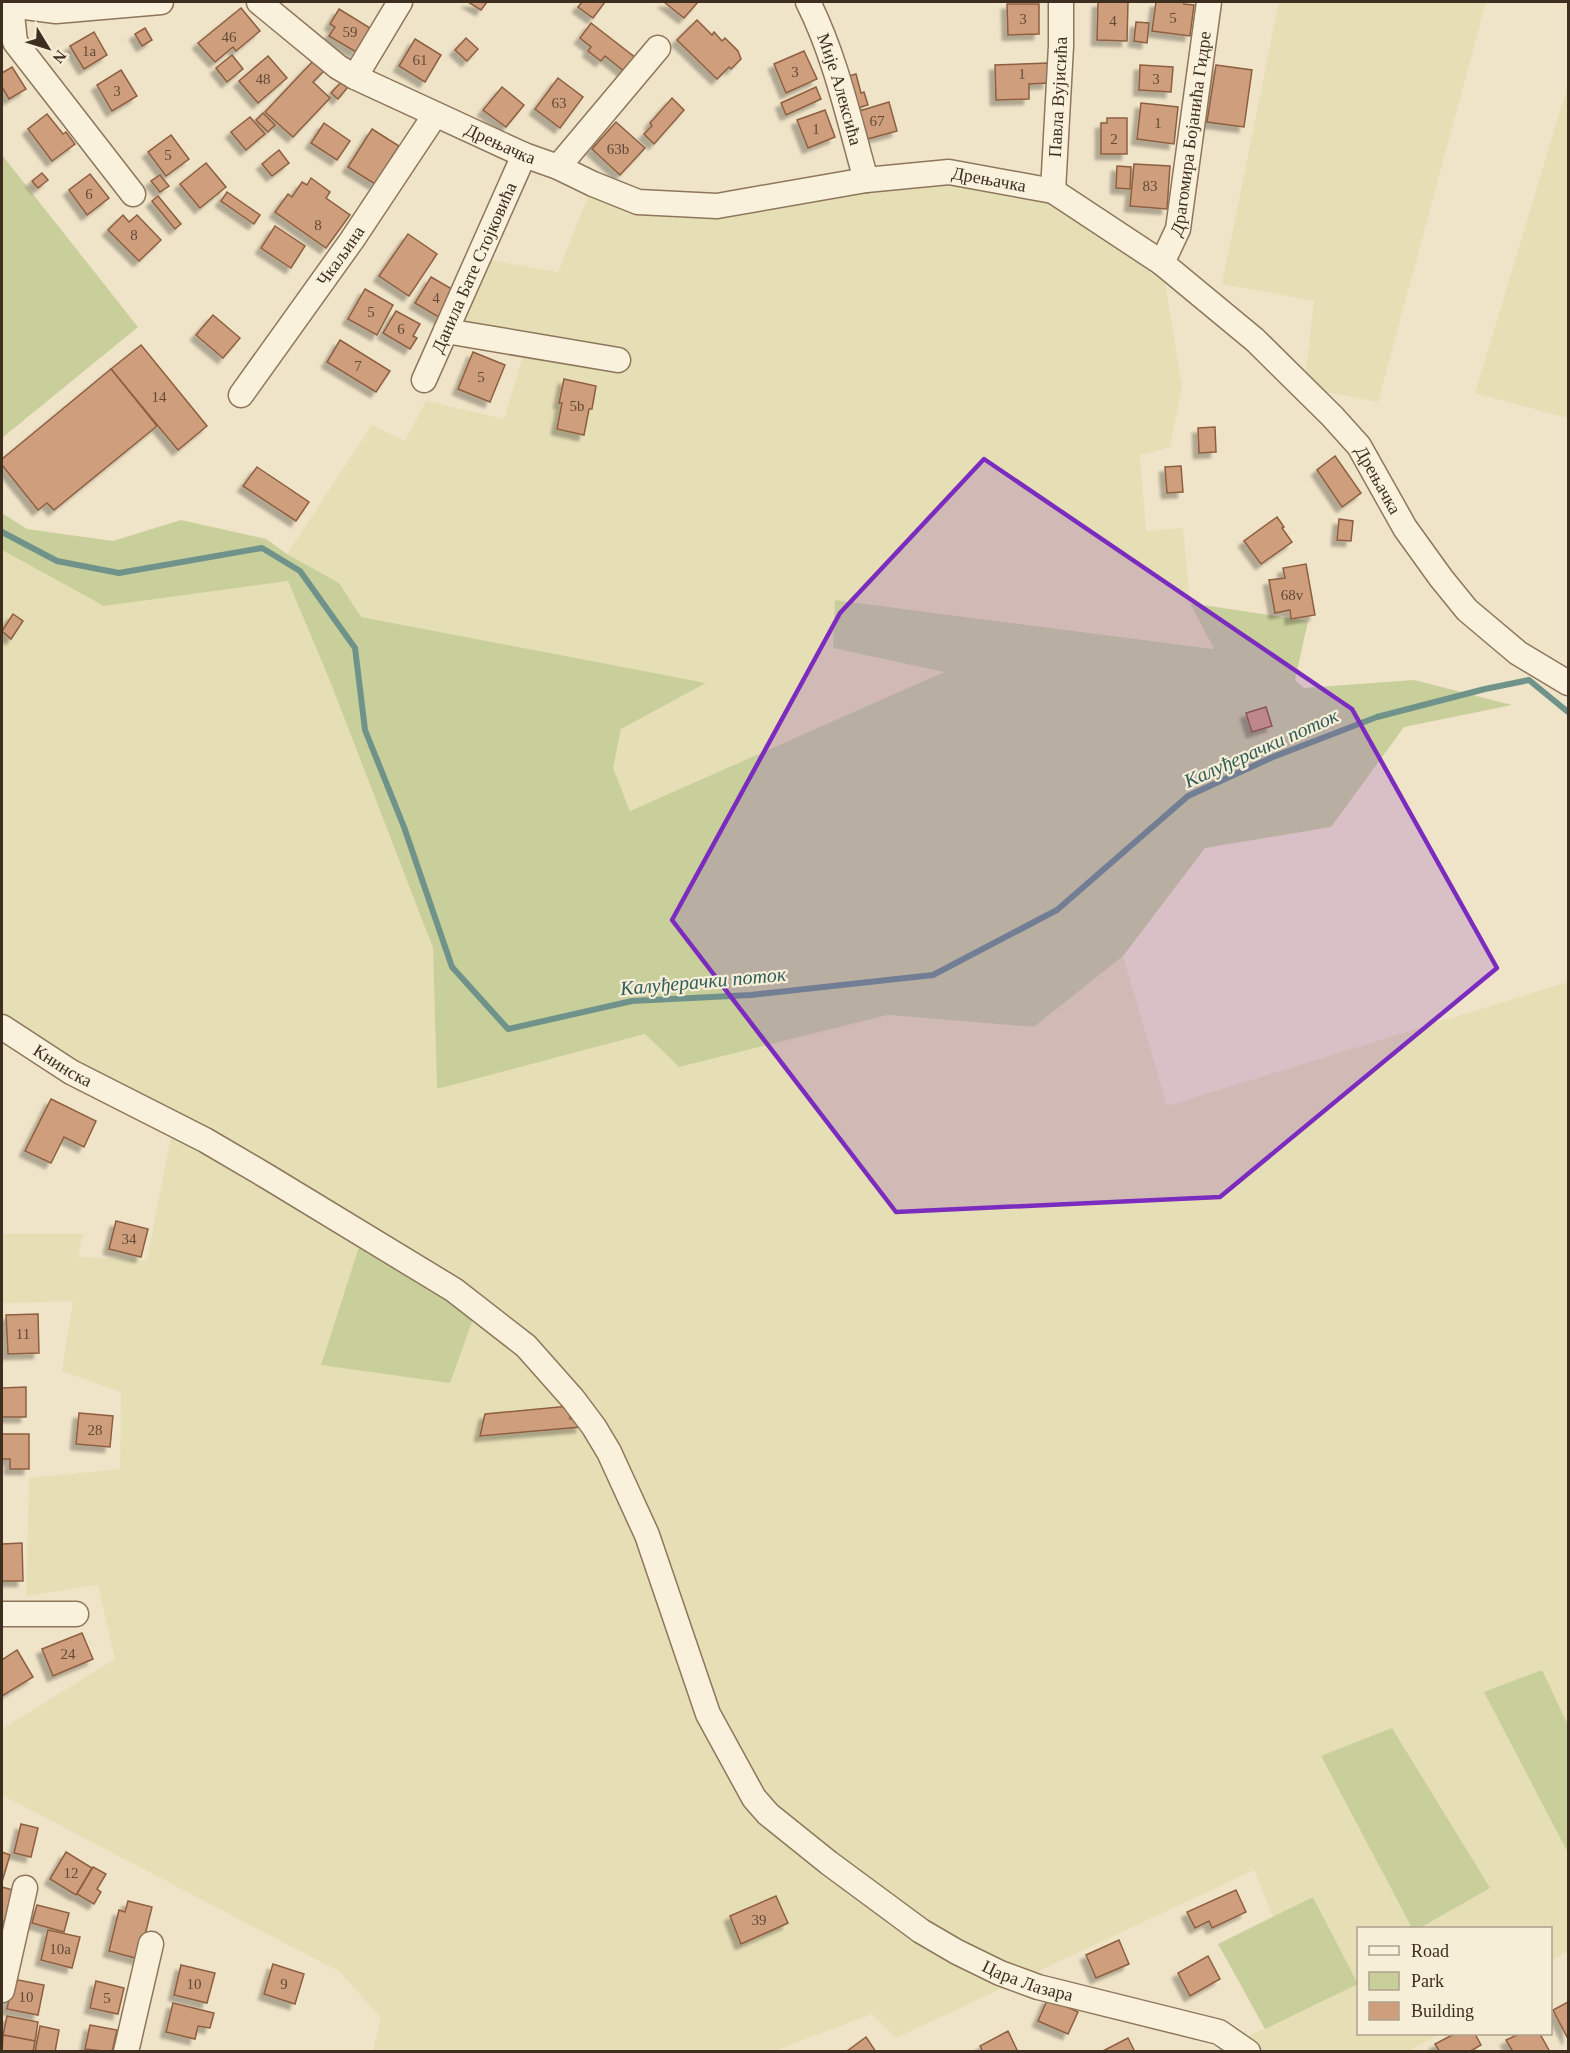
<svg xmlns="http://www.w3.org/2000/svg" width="1570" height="2053" font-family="Georgia,serif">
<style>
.farmland{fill:#e6deb5}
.green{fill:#c9cf9b}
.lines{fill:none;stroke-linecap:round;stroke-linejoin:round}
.stream{stroke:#6f938a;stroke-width:6}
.building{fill:#cf9f7d;stroke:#8d5f41;stroke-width:1.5;filter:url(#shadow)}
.minor-casing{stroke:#8d765c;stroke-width:27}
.minor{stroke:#faf1dc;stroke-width:24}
.marked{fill:#7b2cbf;fill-opacity:0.2;stroke:#7b2cbf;stroke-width:4.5;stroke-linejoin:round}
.labels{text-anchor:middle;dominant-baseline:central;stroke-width:4.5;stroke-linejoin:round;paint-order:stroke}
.number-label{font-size:15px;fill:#624a37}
.street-label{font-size:18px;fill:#3d2e20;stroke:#f7eed8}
.water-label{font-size:20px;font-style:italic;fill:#2f5d5a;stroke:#f7eed8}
</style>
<defs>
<filter id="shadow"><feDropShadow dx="-5.5" dy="5.5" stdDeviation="1.5" flood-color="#0004"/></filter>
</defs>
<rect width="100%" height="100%" fill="#f0e4c8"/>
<g class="farmland">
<polygon points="1279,2 1486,2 1378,402 1304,388 1314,301 1222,284"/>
<polygon points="1568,85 1568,418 1475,393"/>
<polygon points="903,175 1053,191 1162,263 1182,388 1170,447 1140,455 1146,531 1183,528 1190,603 1215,649 835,600 834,648 946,671 630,811 613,768 621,729 705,683 360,617 339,583 287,554 372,425 405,441 426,401 504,419 523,356 454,342 489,260 558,272 593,184 638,202"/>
<polygon points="2,550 104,606 288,580 330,681 433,948 437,1089 645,1034 679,1067 888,1015 1034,1027 1123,956 1167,1106 1568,982 1568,1725 1542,1670 1485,1693 1568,1853 1568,1950 1551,1961 1550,1928 1420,1928 1490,1888 1321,1756 1412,1928 1358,1928 1358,2034 1439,2034 1409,2051 1246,2051 1236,2042 1358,1984 1313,1897 1273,1917 1254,1870 896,2038 872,2014 774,2051 373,2051 381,2018 340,1972 2,1795 2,1729 115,1659 98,1585 26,1596 29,1478 120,1469 121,1392 62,1371 73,1301 2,1303 2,1234 83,1234 78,1257 147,1260 171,1137 118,1109 2,1037"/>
</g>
<g class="green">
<polygon points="2,155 138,327 2,438"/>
<polygon points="2,513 27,529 113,541 181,520 266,539 287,554 339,583 361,617 706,683 621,729 613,768 630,811 944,672 833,648 835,600 1214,649 1190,603 1308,621 1295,680 1304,688 1414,680 1512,705 1404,727 1331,827 1205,848 1123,956 1034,1027 888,1015 679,1067 645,1034 437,1089 433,948 330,681 288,581 104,606 2,550"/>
<polygon points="360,1244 446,1296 473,1319 450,1383 321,1365"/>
<polygon points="1542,1670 1568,1725 1568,1853 1484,1692"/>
<polygon points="1392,1728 1490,1888 1420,1928 1412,1928 1321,1756"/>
<polygon points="1313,1897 1358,1984 1265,2029 1218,1944"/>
</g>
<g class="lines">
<polyline class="stream" points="2,532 57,561 119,573 262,548 300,571 355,648 365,730 404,827 452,967 508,1029 632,1001 751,995 933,975 1057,910 1188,796 1273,757 1377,717 1485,689 1529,680 1568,712"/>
</g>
<g class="building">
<polygon points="468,2 487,2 481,10"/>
<polygon points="582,2 605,2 593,18 578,7"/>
<polygon points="664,2 698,2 684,18"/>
<polygon points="1098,2 1128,2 1127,41 1097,40"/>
<polygon points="1156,2 1184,2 1184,4 1194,5 1190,36 1152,31"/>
<polygon points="1007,4 1039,4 1039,34 1008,35"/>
<polygon points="241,8 260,31 236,51 233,47 215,62 198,43"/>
<polygon points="339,9 370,28 356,52 329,36 335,27 330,24"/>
<polygon points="697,20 712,35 714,32 722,41 725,38 738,51 741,59 731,69 729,67 717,79 677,40"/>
<polygon points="1136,22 1149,23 1147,43 1134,41"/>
<polygon points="591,23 641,62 630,76 605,56 601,61 588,51 591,47 580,38"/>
<polygon points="145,28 152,40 142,46 135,34"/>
<polygon points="94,32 107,55 84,69 70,46"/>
<polygon points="466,38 478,49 467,61 455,50"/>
<polygon points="415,39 441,55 425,82 399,66"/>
<polygon points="804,51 817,79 786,93 774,64"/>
<polygon points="232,55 243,69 227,82 216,68"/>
<polygon points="268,56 287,78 258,103 239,81"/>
<polygon points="313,61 324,71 313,82 330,98 293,137 265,112"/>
<polygon points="1048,63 1048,83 1029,84 1029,99 996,100 995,65"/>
<polygon points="1140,65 1173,67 1171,92 1139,90"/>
<polygon points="1216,65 1252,70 1244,127 1207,122"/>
<polygon points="12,67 26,89 9,99 2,87 2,73"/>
<polygon points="121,70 137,96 112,111 97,85"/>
<polygon points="856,74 861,93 864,92 868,105 853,109 845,77"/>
<polygon points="558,78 583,97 560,128 535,109"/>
<polygon points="342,81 348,87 338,99 331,93"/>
<polygon points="502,87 524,105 506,127 483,110"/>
<polygon points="816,87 821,99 786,115 781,103"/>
<polygon points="672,98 684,110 654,144 644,134 652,126 650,123"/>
<polygon points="889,102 897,131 864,140 856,112"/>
<polygon points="1141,103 1178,107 1174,144 1137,139"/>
<polygon points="825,110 835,137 808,148 797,120"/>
<polygon points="263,113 275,125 268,132 256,120"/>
<polygon points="47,114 63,134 66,132 75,144 52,161 28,129"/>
<polygon points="250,117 265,134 246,150 231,132"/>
<polygon points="1107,118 1127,118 1127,154 1101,154 1101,123 1107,123"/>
<polygon points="616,122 645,148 620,175 592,149"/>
<polygon points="324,123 350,141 337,160 311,143"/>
<polygon points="372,129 399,146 375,184 348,167"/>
<polygon points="171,135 189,159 166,176 148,152"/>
<polygon points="279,150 289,163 272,176 262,164"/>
<polygon points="206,163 226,187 200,208 180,184"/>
<polygon points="1134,164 1170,166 1167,209 1130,206"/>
<polygon points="1117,166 1131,167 1130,189 1116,188"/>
<polygon points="42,173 48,180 38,188 32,181"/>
<polygon points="90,174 109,198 87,215 69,190"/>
<polygon points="160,175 169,186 160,192 151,181"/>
<polygon points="311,178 330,192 326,198 350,215 326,248 275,212 288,194 292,197 302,182 307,185"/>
<polygon points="227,192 260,215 254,224 221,201"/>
<polygon points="158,196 181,224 175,229 152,201"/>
<polygon points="123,215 129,222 137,215 161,240 139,261 108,230"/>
<polygon points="275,226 305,246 291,268 261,248"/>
<polygon points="408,234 437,254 409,296 379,276"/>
<polygon points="431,277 457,292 442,319 415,303"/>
<polygon points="365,289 393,305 377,335 348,319"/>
<polygon points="396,311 420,324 413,336 417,338 410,349 383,333"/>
<polygon points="213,315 240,338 223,358 196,335"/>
<polygon points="340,340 390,371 376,392 327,362"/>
<polygon points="141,345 207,426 178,450 111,369"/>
<polygon points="473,352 505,365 490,402 458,389"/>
<polygon points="111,369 157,426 54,510 47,503 38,510 2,465 2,459"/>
<polygon points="564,379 596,386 592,409 589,409 584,435 557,429 562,403 559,403"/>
<polygon points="1215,427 1216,452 1199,453 1198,428"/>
<polygon points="1335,456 1361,493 1342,507 1317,470"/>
<polygon points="1181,466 1183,492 1167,493 1165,467"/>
<polygon points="257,467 309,502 296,521 243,486"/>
<polygon points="1277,517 1284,527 1282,528 1292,542 1261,564 1244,541"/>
<polygon points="1339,519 1353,521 1351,541 1337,540"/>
<polygon points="1306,564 1315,615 1291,619 1290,610 1275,613 1269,580 1285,578 1283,568"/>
<polygon points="13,614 23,621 11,639 2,631"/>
<polygon points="1266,707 1272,726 1252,732 1246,713"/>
<polygon points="51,1099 96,1121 84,1147 64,1137 51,1163 25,1151"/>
<polygon points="116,1221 148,1229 141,1257 109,1249"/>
<polygon points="38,1314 39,1353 8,1354 6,1315"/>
<polygon points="26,1387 26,1417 2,1417 2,1388"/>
<polygon points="569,1406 570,1419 580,1418 581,1427 480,1436 485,1414"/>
<polygon points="79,1413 113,1416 110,1447 76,1444"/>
<polygon points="2,1434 29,1434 29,1469 10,1469 10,1459 2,1459"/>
<polygon points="22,1543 23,1581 2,1581 2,1544"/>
<polygon points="82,1633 93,1659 53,1676 42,1649"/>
<polygon points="17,1650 33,1677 2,1696 2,1660"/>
<polygon points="21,1824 38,1828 31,1857 14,1853"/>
<polygon points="2,1852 10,1855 2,1882"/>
<polygon points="66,1852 92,1868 76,1895 50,1879"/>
<polygon points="93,1867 106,1874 97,1889 101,1892 94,1904 77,1894"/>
<polygon points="2,1887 13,1890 5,1922 2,1921"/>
<polygon points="1236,1890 1246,1912 1212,1928 1209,1921 1195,1928 1187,1912"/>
<polygon points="776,1896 788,1923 741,1944 730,1916"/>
<polygon points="128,1901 152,1907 139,1959 109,1951 119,1910 125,1912"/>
<polygon points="37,1905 69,1913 64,1932 32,1923"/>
<polygon points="48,1930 80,1937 72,1968 41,1960"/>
<polygon points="1119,1940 1129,1964 1096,1978 1086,1955"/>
<polygon points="1208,1956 1220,1979 1190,1996 1178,1973"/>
<polygon points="273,1964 304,1974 295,2004 264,1994"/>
<polygon points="181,1965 215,1973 207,2003 174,1995"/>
<polygon points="13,1979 44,1985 38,2015 7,2009"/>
<polygon points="96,1981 124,1988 118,2014 90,2008"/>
<polygon points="1048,1998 1078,2012 1068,2034 1038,2021"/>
<polygon points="1568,2002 1568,2039 1553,2010"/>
<polygon points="173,2003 214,2013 210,2028 198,2026 195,2039 166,2032"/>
<polygon points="7,2016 38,2022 35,2041 3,2035"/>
<polygon points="90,2025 117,2030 112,2052 85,2049"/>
<polygon points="40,2026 59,2030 55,2052 35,2052"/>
<polygon points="1008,2031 1018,2052 983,2052 980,2046"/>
<polygon points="1454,2034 1475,2034 1481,2045 1469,2052 1440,2052 1435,2044"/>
<polygon points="1519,2034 1540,2034 1550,2052 1513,2052 1506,2040"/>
<polygon points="3,2035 35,2041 33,2052 2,2052"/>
<polygon points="866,2037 876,2052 846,2052"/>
<polygon points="1128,2038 1135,2052 1101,2052"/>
</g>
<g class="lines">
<g class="minor-casing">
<g id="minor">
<path id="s1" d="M259 2 338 67 355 77 524 155 558 167 593 184 638 202 717 206 866 180 949 172 1053 191 1162 263 1255 340 1332 416 1359 446 1405 528 1441 578 1467 610 1518 653 1568 683"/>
<path id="s2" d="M808 2C836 58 849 120 866 180"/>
<polyline points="2,4 56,11 161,2"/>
<polyline points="11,5 15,42 133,194"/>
<polyline points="355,77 400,2"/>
<polyline points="558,167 658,48"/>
<path id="s3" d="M1053 191 1061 46V2"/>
<path id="s4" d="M1162 263 1178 229 1209 2"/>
<polyline points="446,331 618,360"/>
<path id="s5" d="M424 380 524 155"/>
<path id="s6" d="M241 395 352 240 435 115"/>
<path id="s7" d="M2 1027 71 1072 205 1140 268 1177 454 1290 526 1346 573 1399 594 1427 609 1452 647 1535 708 1714 754 1798 768 1814 829 1863 921 1931 957 1952 1000 1973 1038 1987 1219 2032 1248 2052"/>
<polyline points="2,1614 76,1614"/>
<polyline points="2,1990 25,1888"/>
<polyline points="126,2052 151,1944"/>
</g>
</g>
<use href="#minor" class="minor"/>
</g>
<path class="marked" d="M984 459 1352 709 1497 968 1220 1197 896 1212 672 920 840 613Z"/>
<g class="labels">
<g class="number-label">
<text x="1173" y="18">5</text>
<text x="1023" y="19">3</text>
<text x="1113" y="21">4</text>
<text x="350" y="32">59</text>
<text x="229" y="37">46</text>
<text x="89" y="51">1a</text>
<text x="420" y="60">61</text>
<text x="795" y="72">3</text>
<text x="1022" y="74">1</text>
<text x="263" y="79">48</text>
<text x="1156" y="79">3</text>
<text x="117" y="91">3</text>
<text x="559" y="103">63</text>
<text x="877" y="121">67</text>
<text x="1158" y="123">1</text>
<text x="816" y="129">1</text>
<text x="1114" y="139">2</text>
<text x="618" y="149">63b</text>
<text x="168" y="155">5</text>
<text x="1150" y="186">83</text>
<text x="89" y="194">6</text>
<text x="318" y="225">8</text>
<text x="134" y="235">8</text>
<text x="436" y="298">4</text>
<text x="371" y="312">5</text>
<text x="401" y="329">6</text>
<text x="358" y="366">7</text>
<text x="481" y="377">5</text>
<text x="159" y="397">14</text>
<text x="577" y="406">5b</text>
<text x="1292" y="595">68v</text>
<text x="129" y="1239">34</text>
<text x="23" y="1334">11</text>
<text x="95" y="1430">28</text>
<text x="68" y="1654">24</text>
<text x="71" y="1873">12</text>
<text x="759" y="1920">39</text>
<text x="60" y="1949">10a</text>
<text x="194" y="1984">10</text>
<text x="284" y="1984">9</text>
<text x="26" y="1997">10</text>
<text x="107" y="1998">5</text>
</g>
<g class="street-label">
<text stroke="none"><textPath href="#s2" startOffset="93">Мије Алексића</textPath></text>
<text stroke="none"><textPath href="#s3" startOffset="94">Павла Вујисића</textPath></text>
<text stroke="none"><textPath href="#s4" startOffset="134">Драгомира Бојанића Гидре</textPath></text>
<text stroke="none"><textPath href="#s1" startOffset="282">Дрењачка</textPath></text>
<text stroke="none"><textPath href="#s1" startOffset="786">Дрењачка</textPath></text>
<text stroke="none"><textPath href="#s6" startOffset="171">Чкаљина</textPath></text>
<text stroke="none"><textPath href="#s5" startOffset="123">Данила Бате Стојковића</textPath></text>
<text stroke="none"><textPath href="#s1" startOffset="1290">Дрењачка</textPath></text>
<text stroke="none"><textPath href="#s7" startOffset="72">Книнска</textPath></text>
<text stroke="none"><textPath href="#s7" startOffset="1458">Цара Лазара</textPath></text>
</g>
<g class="water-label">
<text transform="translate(1261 748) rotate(-24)">Калуђерачки поток</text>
<text transform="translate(703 981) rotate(-5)">Калуђерачки поток</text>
</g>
</g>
<rect width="1570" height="2053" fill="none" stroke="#3d2e20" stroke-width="6"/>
<rect x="1357" y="1927" width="195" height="108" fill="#f7eed8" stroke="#ada18e" stroke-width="1.5"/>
<rect x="1369" y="1946" width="30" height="9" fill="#faf1dc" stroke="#ada18e" stroke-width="1.5"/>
<text x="1411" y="1957" font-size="18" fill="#3d2e20">Road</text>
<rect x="1369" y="1972" width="30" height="18" fill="#c9cf9b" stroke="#ada18e" stroke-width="1.5"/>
<text x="1411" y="1987" font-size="18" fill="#3d2e20">Park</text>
<rect x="1369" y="2002" width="30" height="18" fill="#cf9f7d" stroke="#ada18e" stroke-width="1.5"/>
<text x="1411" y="2017" font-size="18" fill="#3d2e20">Building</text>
<g transform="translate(48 48) rotate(128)" stroke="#f7eed8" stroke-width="4.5" paint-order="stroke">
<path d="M0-4.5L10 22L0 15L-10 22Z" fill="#3d2e20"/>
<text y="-9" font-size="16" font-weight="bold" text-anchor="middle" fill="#3d2e20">N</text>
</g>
</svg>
